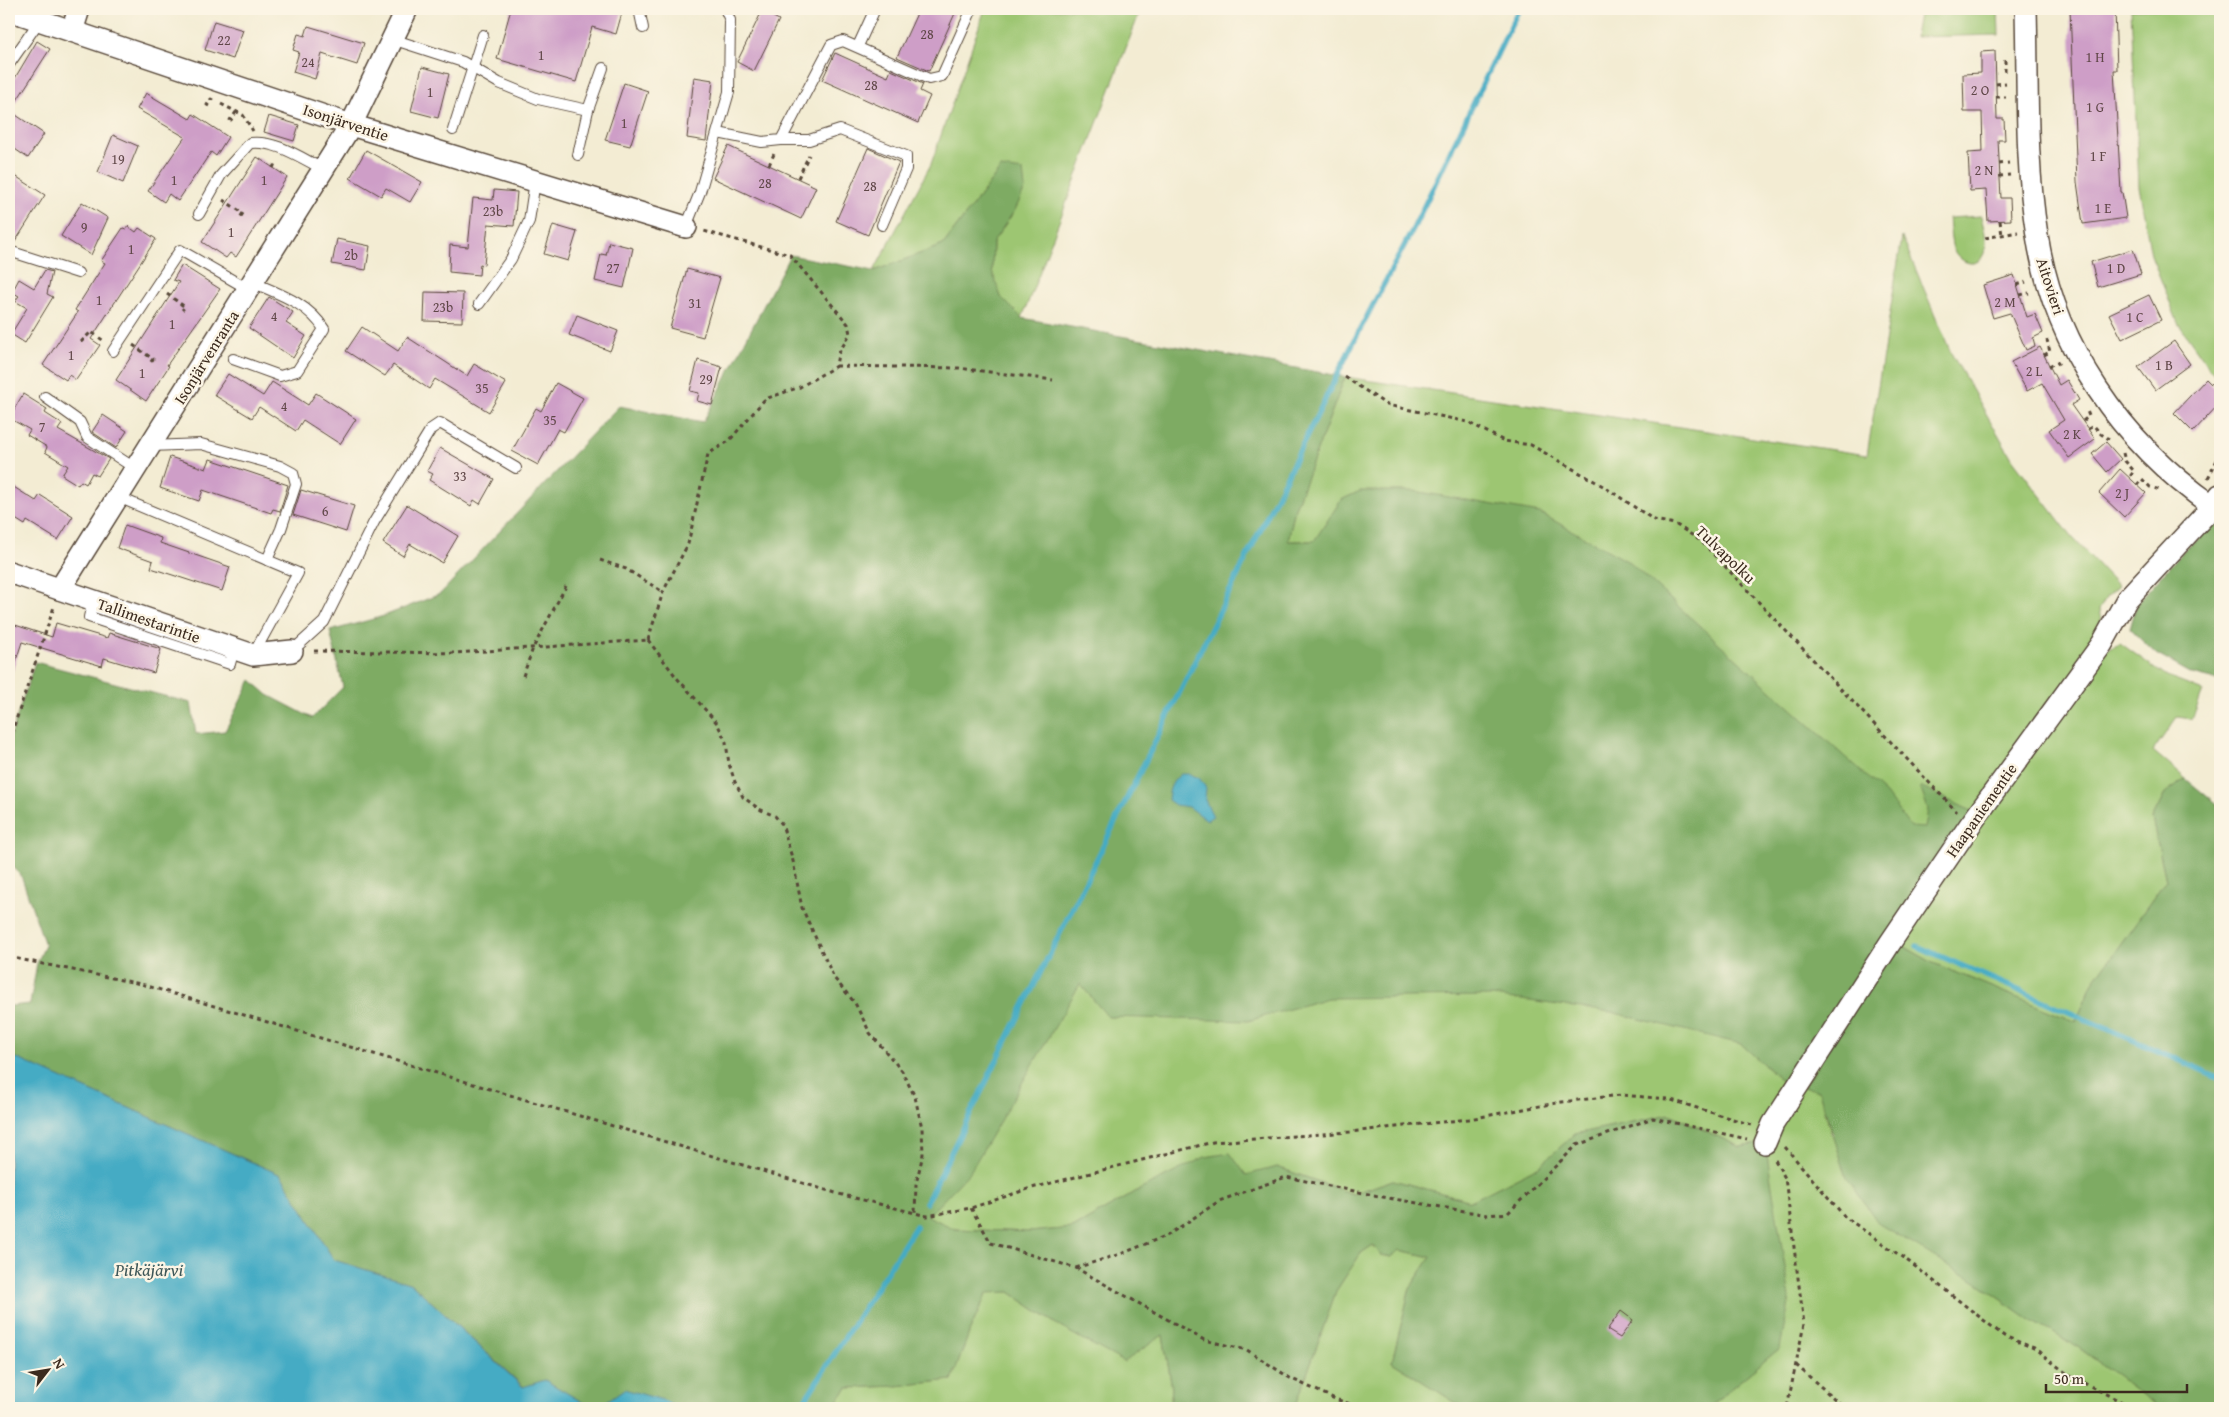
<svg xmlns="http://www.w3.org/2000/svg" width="2229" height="1417" font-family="'Gentium Book Plus',serif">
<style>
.green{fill:#9dc672;stroke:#6c7848}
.forest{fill:#7eab64;stroke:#5c6a41}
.water{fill:#44abc4;stroke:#406a71}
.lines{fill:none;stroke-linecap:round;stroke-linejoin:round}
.stream{stroke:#44abc4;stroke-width:5.5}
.building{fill:#ce9ec7}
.service-casing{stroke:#574739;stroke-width:12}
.minor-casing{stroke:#574739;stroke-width:24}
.path{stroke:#574739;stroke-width:3;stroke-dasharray:4 4;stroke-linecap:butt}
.service{stroke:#fff;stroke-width:10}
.minor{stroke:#fff;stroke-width:21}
.labels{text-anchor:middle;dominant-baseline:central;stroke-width:5;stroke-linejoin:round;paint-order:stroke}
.number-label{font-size:14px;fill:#604748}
.street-label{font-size:16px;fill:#3b2a1e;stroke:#fcf5e5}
.water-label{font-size:18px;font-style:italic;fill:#3e5758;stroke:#fcf5e5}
</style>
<rect width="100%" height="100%" fill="#fcf5e5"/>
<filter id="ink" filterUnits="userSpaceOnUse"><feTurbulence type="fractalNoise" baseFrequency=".02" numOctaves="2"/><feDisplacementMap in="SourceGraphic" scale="10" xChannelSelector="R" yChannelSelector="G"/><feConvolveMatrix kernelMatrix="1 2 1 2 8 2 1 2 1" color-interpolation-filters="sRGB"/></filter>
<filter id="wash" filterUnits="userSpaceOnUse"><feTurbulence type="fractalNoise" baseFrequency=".0096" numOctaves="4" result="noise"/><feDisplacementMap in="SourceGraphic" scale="20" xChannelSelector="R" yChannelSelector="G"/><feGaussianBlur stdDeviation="1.12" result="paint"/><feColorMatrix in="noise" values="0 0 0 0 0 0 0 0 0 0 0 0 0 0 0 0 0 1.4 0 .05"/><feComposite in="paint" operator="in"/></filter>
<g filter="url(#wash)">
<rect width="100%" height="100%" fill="#f3ecd3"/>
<g class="green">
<polygon points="985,9 1141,9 1022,318 1001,297 992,271 993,242 1015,210 1001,168 943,245 874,271 931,164"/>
<polygon points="1920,9 1998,9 1999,35 1915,37"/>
<polygon points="2131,9 2220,9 2220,379 2214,374 2178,323 2151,255 2139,186"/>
<path d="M1981 216C1983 226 1988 240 1985 250 1979 273 1956 262 1952 245 1950 236 1950 226 1949 218Z"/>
<polygon points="1902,237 1951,353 2013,460 2072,537 2118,586 2107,596 2099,610 2103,631 1803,1087 1819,1090 1832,1136 1978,1283 2038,1325 2071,1342 2161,1408 1707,1408 1780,1348 1780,1241 1765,1143 1740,1147 1670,1114 1575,1134 1538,1167 1471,1201 1393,1180 1353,1194 1277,1167 1246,1176 1137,1191 1073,1228 1030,1232 955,1229 927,1216 312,718 343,688 1311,372 1330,375 1246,561 1311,541 1288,541 1295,508 1345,377 1867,455"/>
<polygon points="2120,643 2167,677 2203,691 2192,719 2177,717 2153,751 2186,779 2165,794 2152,819 2166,880 2092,984 2076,1022 1933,963 1898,943 2106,649"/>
<polygon points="1373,1245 1381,1255 1392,1257 1399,1250 1431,1257 1410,1288 1392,1362 1464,1408 1295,1408 1336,1291 1361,1253"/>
<polygon points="987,1292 1010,1292 1062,1328 1163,1335 1172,1388 1170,1408 831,1408 847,1388 896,1386 952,1380 970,1330"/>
</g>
<g class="forest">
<polygon points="1001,168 1023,171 1025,189 1015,210 993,242 992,271 1001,297 1022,318 1345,377 1295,508 1288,541 1314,541 1341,500 1360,491 1414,491 1540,513 1629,562 1886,794 1910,827 1925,828 1928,809 1920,787 1974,812 1791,1089 1741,1044 1611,1012 1492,996 1328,998 1248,1021 1108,1017 1080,984 970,1172 928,1216 955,1229 1030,1232 1073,1228 1137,1191 1205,1157 1230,1153 1246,1175 1277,1167 1353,1194 1393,1180 1471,1201 1538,1167 1575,1134 1670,1114 1740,1147 1765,1143 1790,1298 1780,1348 1707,1408 1633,1406 1631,1408 1464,1408 1392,1362 1410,1288 1431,1257 1399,1250 1392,1257 1381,1255 1373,1245 1361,1253 1336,1291 1295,1408 1170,1408 1172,1388 1163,1335 1124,1362 1062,1328 1010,1292 987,1293 970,1330 952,1380 896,1386 847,1388 831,1408 681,1408 663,1400 624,1390 597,1408 592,1408 545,1380 524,1387 412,1284 334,1260 281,1175 9,1055 9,1004 11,1006 30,1004 37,963 45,945 22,878 9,861 9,741 35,662 191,703 196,734 225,731 251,680 268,695 312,718 343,687 330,631 384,616 440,594 619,406 703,422 790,255 874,271 943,245"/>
<polygon points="2220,514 2220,681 2192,674 2156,654 2130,629 2137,603 2184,550 2206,532"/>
<polygon points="2186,779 2220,807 2220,1408 2161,1408 2071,1342 2038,1325 1978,1283 1879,1224 1847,1178 1819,1091 1803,1087 1898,943 1933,963 2076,1022 2092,984 2166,880 2152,819 2165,794"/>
</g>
<g class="water">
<path d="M1181 774H1189L1200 779 1206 788 1205 800 1213 816 1207 820 1189 807 1175 805 1168 800C1169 788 1172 781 1181 774Z"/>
<polygon points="9,1055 281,1175 334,1260 412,1284 523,1387 545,1380 592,1408 9,1408"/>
<polygon points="624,1389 663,1400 681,1408 597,1408"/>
</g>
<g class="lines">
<g class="stream">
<polyline points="1917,946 2220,1078"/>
<polyline points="926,1203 1355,339 1414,227 1519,9"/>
<polyline points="800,1408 916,1226"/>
</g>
</g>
<g id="blocks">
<g class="building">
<polygon points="511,9 623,9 616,34 592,27 576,82 497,59"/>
<polygon points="919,9 957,9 929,71 897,57"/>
<polygon points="2070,9 2115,9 2117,70 2114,70 2121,192 2122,192 2126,218 2083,224 2077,182"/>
<polygon points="762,11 779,20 754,71 737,62"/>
<polygon points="214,21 243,30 233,59 205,50"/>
<polygon points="308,26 364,43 357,65 322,54 315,79 293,72 299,52 293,50 298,34 305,36"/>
<polygon points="37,41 50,49 10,111 44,134 28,158 9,145 9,74 15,78"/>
<polygon points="1995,51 1997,119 2004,119 2005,140 1998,140 2001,198 2010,198 2011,220 1988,221 1986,190 1970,191 1968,153 1983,152 1982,112 1964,112 1963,74 1981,73 1981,52"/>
<polygon points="835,53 888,77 891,70 923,84 920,91 930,96 918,123 822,80"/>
<polygon points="422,67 449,74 438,118 411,111"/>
<polygon points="694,77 713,80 706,141 687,138"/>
<polygon points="624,83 648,91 630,146 605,140"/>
<polygon points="146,93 190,119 193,114 228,137 216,156 211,152 178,201 169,194 164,202 148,191 185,137 137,109"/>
<polygon points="269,116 299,125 294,141 264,132"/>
<polygon points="113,135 138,146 123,183 98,172"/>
<polygon points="728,146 816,187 801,219 713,178"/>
<polygon points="868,148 899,162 868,235 836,221"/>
<polygon points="366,150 422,182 410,202 386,188 381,196 350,178"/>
<polygon points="257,157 287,177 236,257 230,253 226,258 202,242"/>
<polygon points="9,172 45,195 13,245 9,244"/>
<polygon points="494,190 517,192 514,226 488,224 484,265 480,264 479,275 449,272 450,245 468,247 473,198 493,200"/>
<polygon points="82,202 108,218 91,255 61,236"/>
<polygon points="553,225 577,232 568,261 544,254"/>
<polygon points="128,226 136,232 139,228 156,239 91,339 100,345 76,380 69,375 66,380 43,365 78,312 75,310 105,263 101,261 123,228 126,229"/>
<polygon points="337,239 370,246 366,270 332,264"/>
<polygon points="609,242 633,248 624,288 595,281 601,254 606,255"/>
<polygon points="2133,249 2141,274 2098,287 2091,262"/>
<polygon points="182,265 220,289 167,365 169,366 146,401 116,380 179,282 173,280"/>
<polygon points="687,269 720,278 703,337 670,328"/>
<polygon points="45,270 52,272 47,294 53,297 25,343 11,334 27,308 15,301 19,296 12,292 19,279 34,288"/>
<polygon points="2014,275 2027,317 2035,314 2043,333 2033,338 2035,346 2026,350 2010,313 1993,318 1983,285"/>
<polygon points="425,292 463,293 462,322 424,321"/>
<polygon points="2149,295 2161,320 2122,339 2109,314"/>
<polygon points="269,297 293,312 286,323 306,336 293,358 249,328"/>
<polygon points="577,315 618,331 610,351 569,335"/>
<polygon points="362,327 398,351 407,337 467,376 474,364 506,383 489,412 435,379 429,389 393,365 385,376 346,351"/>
<polygon points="2174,341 2190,364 2155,390 2138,367"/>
<polygon points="2040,347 2059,385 2067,380 2079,400 2071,405 2095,439 2069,458 2049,430 2064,420 2042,383 2027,391 2011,362"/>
<polygon points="698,360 722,367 712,405 697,401 699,393 690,391"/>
<polygon points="228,374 263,396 272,382 308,405 316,393 356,419 340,444 303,420 296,431 259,407 252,418 214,395"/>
<polygon points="2206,379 2220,393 2220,403 2193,432 2174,413"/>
<polygon points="556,383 583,398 564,432 558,429 538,465 512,451 536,408 541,411"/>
<polygon points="23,394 47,409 45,413 62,424 58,430 109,459 98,476 92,473 86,484 81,481 78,485 62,475 68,466 45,452 47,447 27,435 30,430 9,418"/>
<polygon points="103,415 127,431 116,448 92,432"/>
<polygon points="2106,442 2121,459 2107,472 2092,454"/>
<polygon points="440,448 494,479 480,504 474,500 471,506 429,480 433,474 427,471"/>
<polygon points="170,457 206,469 210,459 288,485 280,511 273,509 271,513 203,490 199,501 160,488"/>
<polygon points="2120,469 2146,493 2124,517 2099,493"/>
<polygon points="9,484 36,501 40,495 73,516 58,540 27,521 25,525 9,515"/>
<polygon points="301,490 354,506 346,532 293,515"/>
<polygon points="407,505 458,536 442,563 410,544 403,556 383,543"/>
<polygon points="125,525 161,538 160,543 230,567 222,591 151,568 153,561 117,548"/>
<polygon points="9,623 52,637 56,623 107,638 109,633 161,649 154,673 104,658 102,666 22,642 12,673 9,672"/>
<polygon points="1621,1311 1633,1320 1620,1338 1607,1330"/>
</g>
</g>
</g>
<g filter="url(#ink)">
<use href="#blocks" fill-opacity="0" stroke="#574739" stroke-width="1"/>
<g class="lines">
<g class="service-casing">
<g id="service">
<polyline points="639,9 643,28"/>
<polyline points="392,39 463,62 499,83 538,99 588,110 578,155"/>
<polyline points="858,46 875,9"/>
<polyline points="9,61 10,63 40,20"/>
<polyline points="588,110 603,68"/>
<polyline points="453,130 483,35"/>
<polyline points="718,133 762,142 781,140 831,45 843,41 929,79 942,76 972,9"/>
<polyline points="781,140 809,140 840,130 906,156 906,169 882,225"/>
<path d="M199 214 221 175 250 143C276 140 301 158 323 169"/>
<polyline points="686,227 700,192 729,92 730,20 725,9"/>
<polyline points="9,251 78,273"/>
<polyline points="479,304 511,259 529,221 535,181"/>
<polyline points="113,351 180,250 248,289"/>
<path d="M233 359 280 376 297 371 324 329C308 303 279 294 252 282"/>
<polyline points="45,397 80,422 87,437 136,469"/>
<polyline points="151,446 201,444 280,466 293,473 296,484 281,529 267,560"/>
<polyline points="118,497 298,573 253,655"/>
<polyline points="93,601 89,617 230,664 234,649"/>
<polyline points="292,651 324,622 374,522 431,429 440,423 516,468"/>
</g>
</g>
<g class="minor-casing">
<g id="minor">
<path d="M2026 9C2028 84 2025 161 2037 235 2054 346 2122 443 2213 506"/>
<polyline points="9,10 351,125 686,227"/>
<polyline points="72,31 79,9"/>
<polyline points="9,572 253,655 292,651"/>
<polyline points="60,589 351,125 407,9"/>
<polyline points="1765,1143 1773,1124 1890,943 1970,825 2102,644 2127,599 2213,506 2220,495"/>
</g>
</g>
<g class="path">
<polyline points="2005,60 2005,74"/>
<polyline points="1996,84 2006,83"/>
<polyline points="1996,97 2006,97"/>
<polyline points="221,104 243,115 253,131"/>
<polyline points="209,106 207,105 211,99 213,100"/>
<polyline points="229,119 231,120 236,112"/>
<polyline points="1999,164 2009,163"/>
<polyline points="769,165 774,154"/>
<polyline points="273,168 276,161"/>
<polyline points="1999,176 2010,175"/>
<polyline points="798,178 809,155"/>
<polyline points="223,200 243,213 240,218"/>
<polyline points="2000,221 2002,235"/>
<polyline points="1985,238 2018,232"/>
<polyline points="2017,285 2026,282"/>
<polyline points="167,294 185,307 182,310"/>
<polyline points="2020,295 2029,293"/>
<polyline points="81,342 91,332 104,341"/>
<polyline points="133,345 153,359 150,363"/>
<polyline points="2044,355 2050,352 2047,340"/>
<polyline points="836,366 959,368 1053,380"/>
<polyline points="2049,366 2057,362 2059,365"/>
<polyline points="1345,377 1387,405 1468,422 1504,441 1531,445 1603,486 1654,520 1675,524 1701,541 1957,812"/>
<polyline points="2083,421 2089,416 2087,411"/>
<polyline points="2088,429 2094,426 2101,434 2109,439"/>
<polyline points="2123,453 2125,461 2134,471 2129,478"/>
<polyline points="2208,478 2220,454"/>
<polyline points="2137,485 2142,479 2150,487 2160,490"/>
<polyline points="600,560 626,569 663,592"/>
<polyline points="648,640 677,678 717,723 726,742 729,764 735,782 743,797 759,809 775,816 782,824 793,861 802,908 834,978 855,1003 870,1033 902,1071 915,1097 922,1128 923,1154 916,1184 915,1213"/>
<polyline points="648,640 663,592 688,544 708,454 729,441 765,399 800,387 836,366 838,354 850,334 848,324 790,255 704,231"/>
<polyline points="314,651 456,653 648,640"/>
<polyline points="523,676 533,648 566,586"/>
<polyline points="9,741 54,607"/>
<polyline points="9,957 141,984 839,1194 927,1216 971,1208 1028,1189 1213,1142 1350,1132 1469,1119 1562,1102 1621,1095 1668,1099 1752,1125"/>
<polyline points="1785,1147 1845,1217 1912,1264 2004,1336 2034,1348 2070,1376 2134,1408"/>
<polyline points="1775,1160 1785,1178 1804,1324 1787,1408"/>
<polyline points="971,1208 991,1243 1076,1268 1204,1340 1247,1350 1290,1378 1335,1399 1362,1408"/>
<polyline points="1076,1268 1126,1252 1168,1235 1219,1201 1286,1177 1388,1198 1488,1215 1508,1213 1577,1145 1653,1118 1747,1139"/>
<polyline points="1796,1365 1845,1408"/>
</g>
<use href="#service" class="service"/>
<use href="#minor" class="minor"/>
</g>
</g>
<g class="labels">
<g class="number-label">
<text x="927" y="34">28</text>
<text x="224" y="40">22</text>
<text x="541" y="55">1</text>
<text x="2095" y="57">1 H</text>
<text x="308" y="62">24</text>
<text x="871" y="85">28</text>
<text x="1980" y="90">2 O</text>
<text x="430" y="92">1</text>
<text x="2095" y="107">1 G</text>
<text x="624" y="123">1</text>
<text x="2098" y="156">1 F</text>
<text x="118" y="159">19</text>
<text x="1984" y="170">2 N</text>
<text x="174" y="180">1</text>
<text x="264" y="180">1</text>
<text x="765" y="183">28</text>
<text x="870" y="186">28</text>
<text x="2103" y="208">1 E</text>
<text x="493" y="211">23b</text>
<text x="84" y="227">9</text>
<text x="231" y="232">1</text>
<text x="131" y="249">1</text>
<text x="351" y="255">2b</text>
<text x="613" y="268">27</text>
<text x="2116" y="268">1 D</text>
<text x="99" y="300">1</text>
<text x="2005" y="302">2 M</text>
<text x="695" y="303">31</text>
<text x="443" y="307">23b</text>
<text x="274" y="316">4</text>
<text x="2135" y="317">1 C</text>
<text x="172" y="324">1</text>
<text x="71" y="355">1</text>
<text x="2164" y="365">1 B</text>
<text x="2034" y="371">2 L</text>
<text x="142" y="373">1</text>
<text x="706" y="379">29</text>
<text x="482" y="388">35</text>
<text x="284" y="406">4</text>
<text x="550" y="420">35</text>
<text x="42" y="427">7</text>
<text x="2072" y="434">2 K</text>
<text x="460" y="476">33</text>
<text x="2122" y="493">2 J</text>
<text x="325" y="511">6</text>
</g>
<g class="street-label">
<text transform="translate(346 122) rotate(18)">Isonjärventie</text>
<text transform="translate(2051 286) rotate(72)">Aitovieri</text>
<text transform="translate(206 357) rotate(-58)">Isonjärvenranta</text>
<text transform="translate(1726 554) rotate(44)">Tulvapolku</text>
<text transform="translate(149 620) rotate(19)">Tallimestarintie</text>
<text transform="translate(1981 810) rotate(-55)">Haapaniementie</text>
</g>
<g class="water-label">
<text x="149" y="1269">Pitkäjärvi</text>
</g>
</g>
<rect width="2229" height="1417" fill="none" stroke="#fcf5e5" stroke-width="30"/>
<g transform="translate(48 1370) rotate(59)" stroke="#fcf5e5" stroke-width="4" paint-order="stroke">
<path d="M0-4L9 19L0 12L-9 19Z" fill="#3b2a1e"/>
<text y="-8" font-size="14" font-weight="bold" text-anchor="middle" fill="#3b2a1e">N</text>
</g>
<path d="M2046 1384v8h141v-8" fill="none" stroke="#3b2a1e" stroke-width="2.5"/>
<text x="2054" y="1384" font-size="15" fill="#3b2a1e" stroke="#fcf5e5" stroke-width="4" paint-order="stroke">50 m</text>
</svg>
